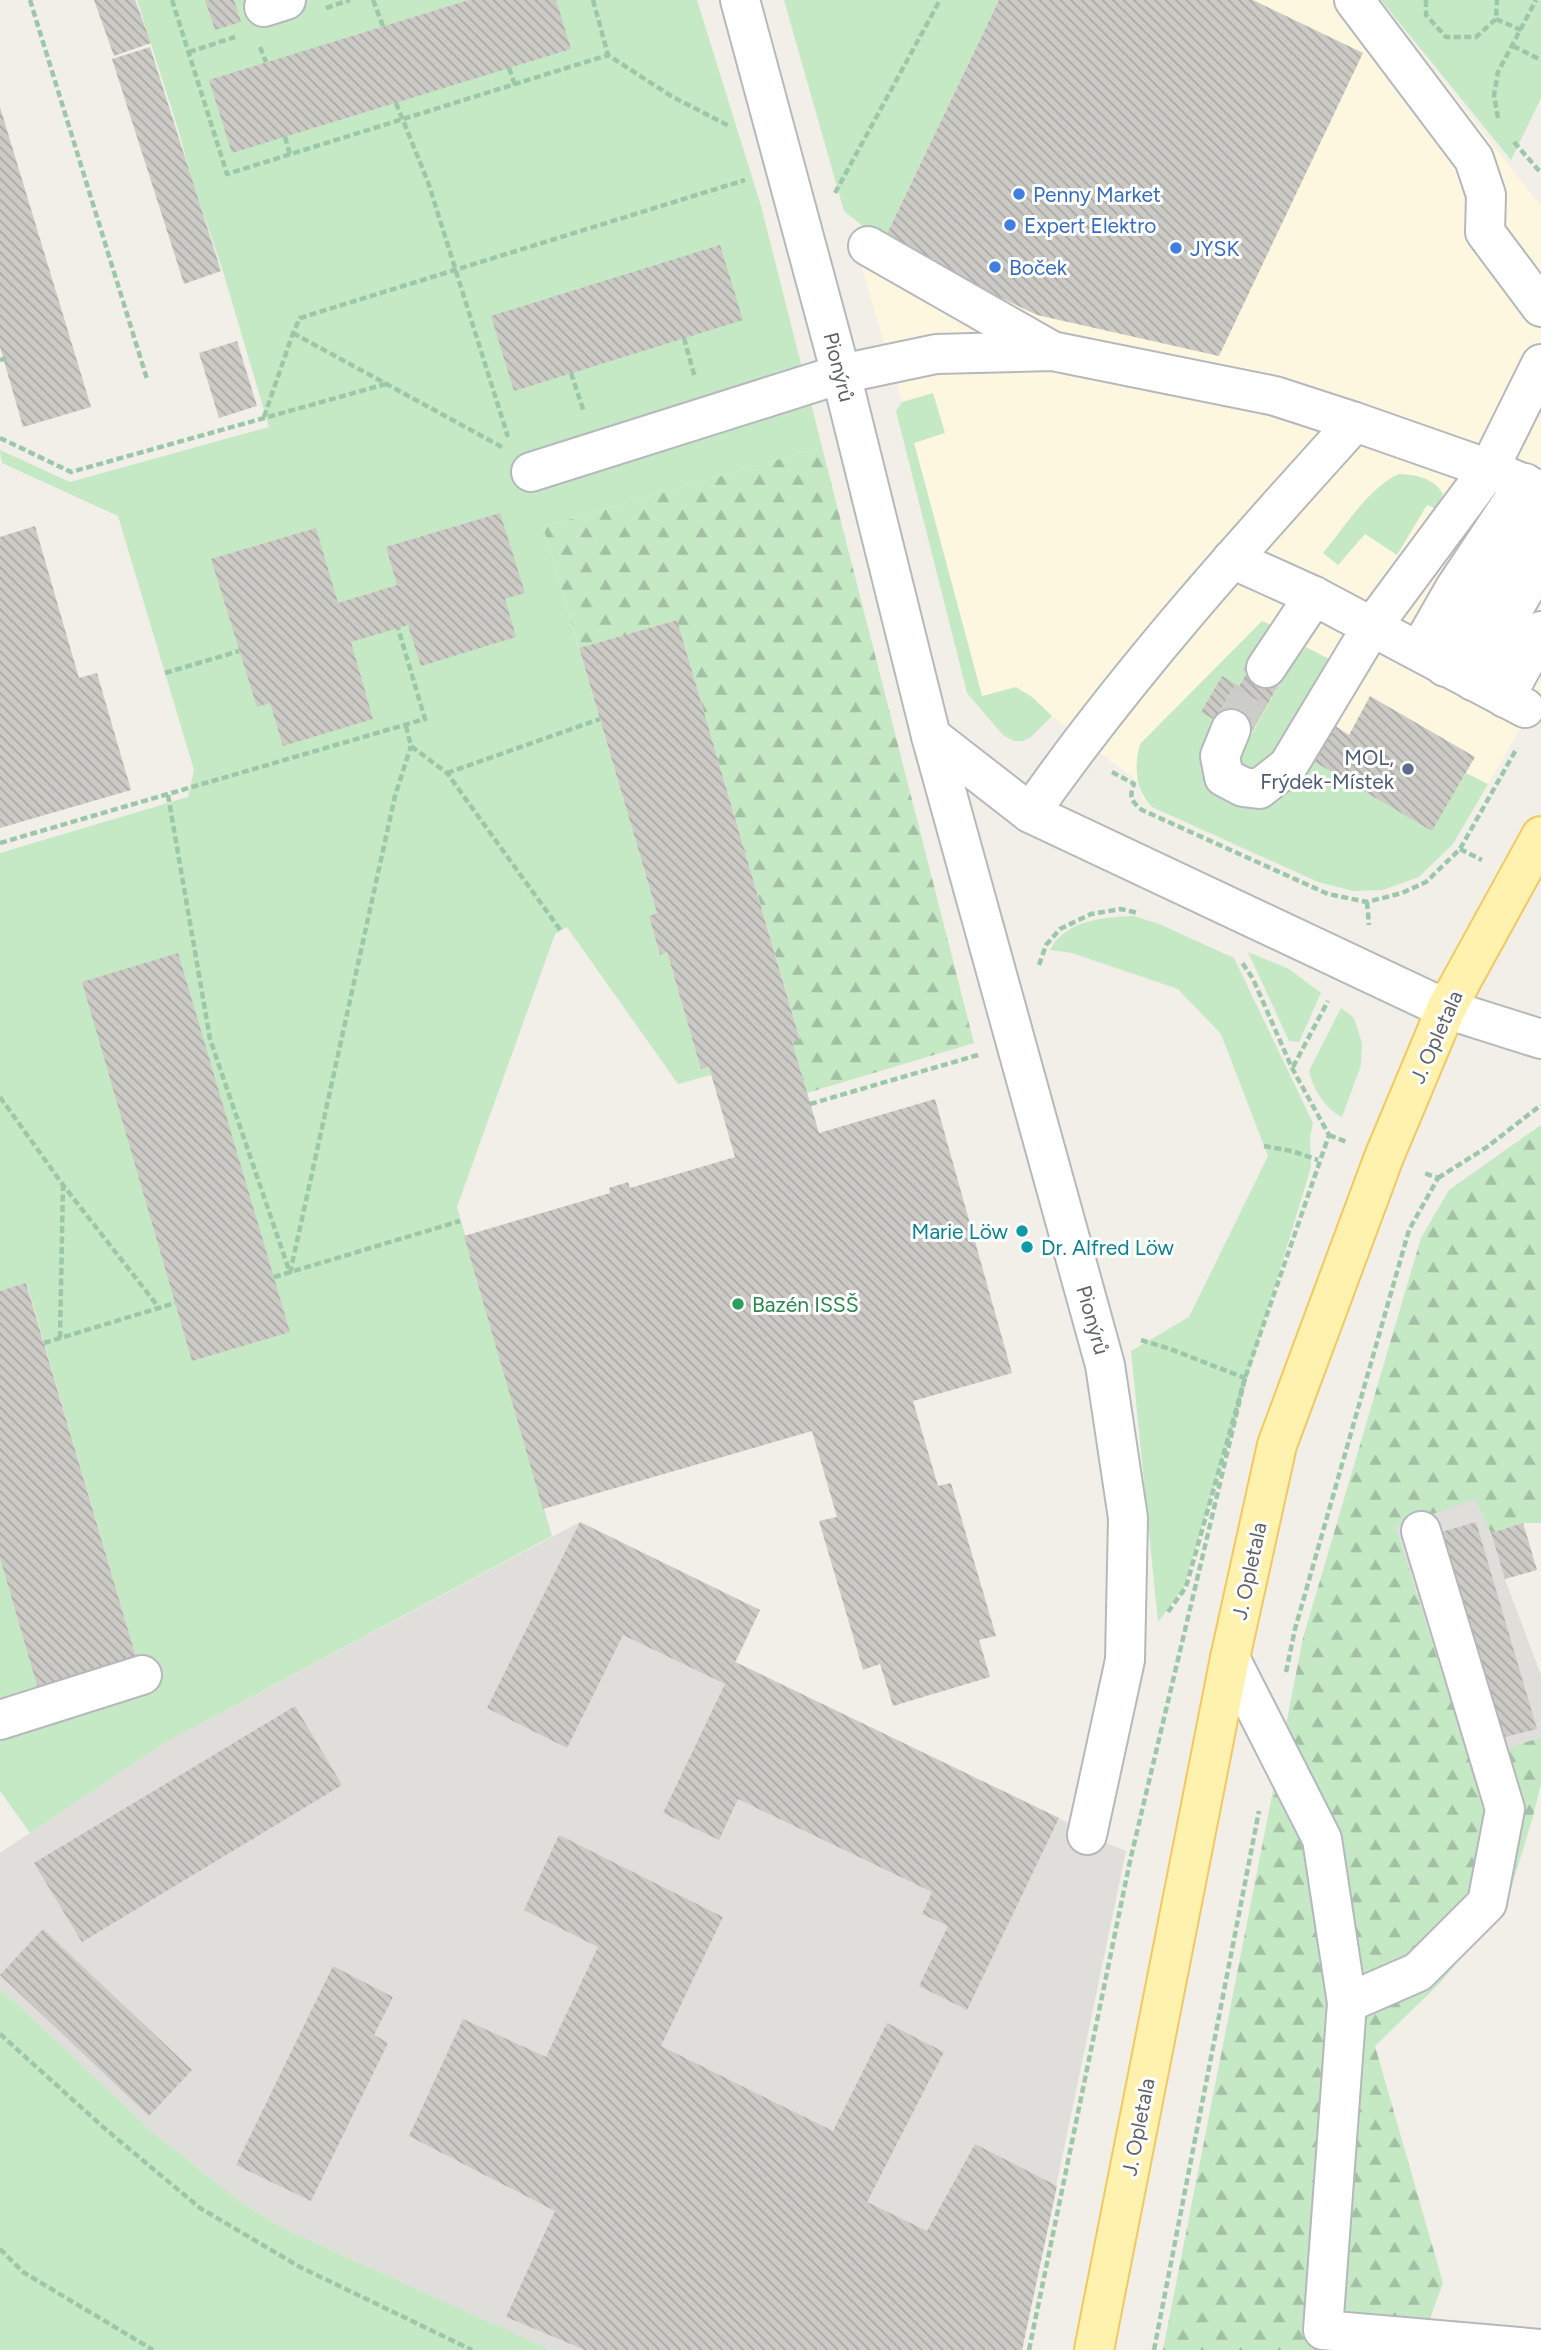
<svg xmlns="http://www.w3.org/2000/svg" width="1541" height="2350" font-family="Figtree,sans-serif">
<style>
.commercial{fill:#fef7e0}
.industrial{fill:#e0deda}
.grass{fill:#c5e8c5}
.forest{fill:url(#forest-firs)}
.building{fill:url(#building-back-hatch)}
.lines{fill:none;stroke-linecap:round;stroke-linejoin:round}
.minor-tunnel{stroke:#ccccc8;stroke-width:38;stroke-dasharray:38 19;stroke-linecap:butt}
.minor-casing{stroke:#b5b8bc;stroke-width:42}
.major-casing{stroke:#f2c960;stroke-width:42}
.path{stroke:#9cc7a9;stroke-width:4.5;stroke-dasharray:7 3.5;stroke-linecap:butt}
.minor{stroke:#fff;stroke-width:38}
.major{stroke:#fff2af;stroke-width:38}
.shop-dot{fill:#3f7fe0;stroke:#fff;stroke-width:2.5}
.service-dot{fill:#5c6f8a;stroke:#fff;stroke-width:2.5}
.culture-dot{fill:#0f9aa8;stroke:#fff;stroke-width:2.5}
.leisure-dot{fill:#2e9e5b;stroke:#fff;stroke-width:2.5}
.labels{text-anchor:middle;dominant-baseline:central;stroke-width:6;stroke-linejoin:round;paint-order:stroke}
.shop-label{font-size:21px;fill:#366cbe;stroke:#fff;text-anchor:start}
.street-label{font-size:21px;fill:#5f6368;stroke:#fff}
.service-label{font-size:21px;fill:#4e5e75;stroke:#fff;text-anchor:end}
.culture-label{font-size:21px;fill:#0d838f;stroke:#fff;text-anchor:end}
.leisure-label{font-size:21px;fill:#27864d;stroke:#fff;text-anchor:start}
</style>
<defs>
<pattern id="forest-firs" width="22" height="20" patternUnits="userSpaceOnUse" patternTransform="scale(1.75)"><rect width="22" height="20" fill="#c5e8c5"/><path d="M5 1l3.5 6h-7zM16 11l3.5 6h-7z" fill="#a3c0a4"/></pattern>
<pattern id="building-back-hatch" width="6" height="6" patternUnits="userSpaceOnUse" patternTransform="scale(1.75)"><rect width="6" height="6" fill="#cccac5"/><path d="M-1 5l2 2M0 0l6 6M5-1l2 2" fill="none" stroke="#a9a8a4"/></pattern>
</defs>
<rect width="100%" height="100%" fill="#f1efe8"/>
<polygon class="commercial" points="990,0 1378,0 1541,206 1541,693 1453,844 1419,877 1383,890 1353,891 1318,882 1152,807 1142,797 1139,782 1052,716 1032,697 982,696 914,442 858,255"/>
<g class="industrial">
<polygon points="1475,1498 1491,1533 1505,1579 1541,1675 1541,1737 1471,1763 1396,1527"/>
<polygon points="580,1522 760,1610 736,1662 1059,1818 1087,1835 1126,1851 1022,2350 551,2350 287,2230 243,2204 156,2135 0,1988 0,1853 161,1745"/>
</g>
<g class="grass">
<polygon points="137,0 697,0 761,206 822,447 543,527 657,913 649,916 660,954 667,952 701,1069 709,1067 711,1075 678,1084 567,927 555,934 457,1207 552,1536 161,1745 30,1833 0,1791 0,1558 41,1698 139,1667 27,1284 0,1291 0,853 188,797 194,770 118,516 2,463 0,450 70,482 269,427 222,268 192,181 179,132"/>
<polygon points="784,0 999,0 883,242 844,211"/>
<polygon points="1381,0 1541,0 1541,98 1511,160"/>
<polygon points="933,393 945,433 914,443 982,696 1016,687 1032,697 1052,716 1031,737 1023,741 1014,741 1003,735 967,693 896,411 902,402"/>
<path d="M1399 474C1417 475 1434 478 1443 494L1436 509 1427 505 1397 555 1365 534 1338 565 1323 553C1344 528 1369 487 1399 474Z"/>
<path d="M1262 621 1273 626 1239 686 1202 712 1249 739 1283 677 1306 647 1333 661 1313 761 1432 830 1466 773 1488 784 1453 844 1419 877 1383 890 1353 891 1318 882 1152 807C1135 789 1134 767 1140 744Z"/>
<path d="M1134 916 1159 924 1234 958 1313 1123 1310 1137 1311 1167 1184 1587 1158 1622 1131 1351 1189 1317 1268 1156 1221 1034 1178 989 1072 953 1050 950C1065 920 1105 917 1134 916Z"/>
<polygon points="1248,952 1289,969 1321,993 1299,1042 1289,1041"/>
<path d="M1341 1008 1354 1018 1362 1043 1361 1065 1342 1117C1325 1109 1313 1089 1309 1071Z"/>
<polygon points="0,1988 156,2135 243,2204 287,2230 551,2350 0,2350"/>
</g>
<g class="forest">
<polygon points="822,447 974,1043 807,1093 792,1042 800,1039 677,620 579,648 543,527"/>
<polygon points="1541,1125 1541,1523 1523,1523 1491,1533 1475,1499 1396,1527 1470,1762 1541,1737 1541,1784 1532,1820 1507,1902 1440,1983 1375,2046 1443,2283 1429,2321 1427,2350 1163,2350 1303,1638 1421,1238 1449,1190"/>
</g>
<g class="building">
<polygon points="94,0 135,0 151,43 114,56"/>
<polygon points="205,0 234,0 241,22 215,30"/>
<polygon points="469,0 556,0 571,49 232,153 209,80"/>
<polygon points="999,0 1253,0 1363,53 1219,356 1037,315 883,242"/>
<polygon points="150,47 221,271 184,284 112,59"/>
<polygon points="0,107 91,407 23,427 0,347"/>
<polygon points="720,245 743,320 514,391 491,316"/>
<polygon points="237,341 257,406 219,418 199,353"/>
<polygon points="500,513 525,593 505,599 516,637 421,666 408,625 351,642 373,719 283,746 270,703 257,707 211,559 316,528 338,603 397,585 386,547"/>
<polygon points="35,526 79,678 97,673 131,790 0,828 0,537"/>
<polygon points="677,620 800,1040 792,1042 819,1133 935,1099 1012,1373 913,1401 938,1486 951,1483 996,1636 979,1640 990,1677 893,1706 880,1664 863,1670 819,1521 837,1517 812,1431 543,1509 464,1236 610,1193 609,1188 628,1182 630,1188 735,1157 709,1067 701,1069 667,952 660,955 649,916 657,913 579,648"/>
<polygon points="1254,660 1283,677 1248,739 1201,712 1222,676 1239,686"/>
<polygon points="1370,696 1475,757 1432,831 1313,761 1334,725 1349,735"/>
<polygon points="178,953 290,1332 192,1361 82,982"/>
<polygon points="26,1283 139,1667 41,1699 0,1558 0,1291"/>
<polygon points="580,1522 760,1610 735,1662 1059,1818 967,2010 919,1986 948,1926 922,1914 932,1892 738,1799 719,1840 663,1813 725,1684 623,1635 567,1748 487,1708"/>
<polygon points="1476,1522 1537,1729 1500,1738 1438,1533"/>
<polygon points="1523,1523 1537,1570 1505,1579 1491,1533"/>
<polygon points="295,1706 342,1785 82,1942 34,1863"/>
<polygon points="559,1835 723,1917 661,2046 833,2131 887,2023 944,2052 867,2202 927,2231 975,2144 1057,2186 1022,2350 585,2350 506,2317 555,2211 409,2136 463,2019 546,2057 598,1947 524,1910"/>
<polygon points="43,1929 192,2070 149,2116 0,1975"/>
<polygon points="333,1966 393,1997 374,2035 388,2043 311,2201 236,2165"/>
</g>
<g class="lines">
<polyline class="minor-tunnel" points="1231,729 1266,668"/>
<g class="minor-casing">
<g id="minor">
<polyline points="740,0 841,374 931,736 1030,813 1446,1009 1541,1039"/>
<polyline points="1354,0 1474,159 1486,195 1485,232 1541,307"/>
<polyline points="264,7 286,0"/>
<polyline points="868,246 1052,351"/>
<polyline points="531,472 841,374 936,354 1052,351 1275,396 1355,422"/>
<polyline points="1232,559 1314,596 1525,708"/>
<polyline points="1419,651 1455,588 1525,483"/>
<polyline points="1445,667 1482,601 1541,513"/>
<polyline points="1266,668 1314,596"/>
<polyline points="1473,681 1541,560"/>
<polyline points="1505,698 1541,631"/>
<polyline points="1231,729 1220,756 1224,777 1243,787 1259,789 1288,766 1371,628 1489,469 1541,364"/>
<polyline points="931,736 1105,1365 1128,1518 1125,1660 1087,1835"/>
<path d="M1030 813C1127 674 1241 548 1355 422L1489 469 1541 491"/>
<polyline points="1230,1658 1322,1839 1347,2003 1323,2330 1541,2349"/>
<polyline points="0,1720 142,1675"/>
<polyline points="1347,2003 1418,1972 1487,1903 1505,1809 1421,1531"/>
</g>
</g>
<g class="major-casing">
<polyline id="major" points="1094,2350 1230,1658 1277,1445 1384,1157 1446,1009 1541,836"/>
</g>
<g class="path">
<polyline points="30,0 147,379"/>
<polyline points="172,0 227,174 608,55"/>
<polyline points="373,0 383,26"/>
<polyline points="593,0 608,55 671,96 731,127"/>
<polyline points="1426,0 1426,15 1446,37 1476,37 1496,19 1497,0"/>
<polyline points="326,8 350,0"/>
<polyline points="1496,19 1521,30"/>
<polyline points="1513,46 1541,60"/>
<polyline points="260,47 266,62"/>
<polyline points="189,52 235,37"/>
<polyline points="509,68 515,85"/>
<polyline points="396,103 428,182 508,437"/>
<polyline points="1498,118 1494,95 1498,72 1536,0"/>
<polyline points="285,137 290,154"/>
<polyline points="1514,142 1541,173"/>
<polyline points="835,193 940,0"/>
<polyline points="293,333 502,447"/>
<polyline points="684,338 695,378"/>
<polyline points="0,360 6,358"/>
<polyline points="571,373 584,412"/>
<polyline points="264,417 293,333 300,318 745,180"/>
<polyline points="0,438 71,472 386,384"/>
<polyline points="165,673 239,651"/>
<polyline points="406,726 411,746 447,773 561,931"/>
<path d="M1112 772 1134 784C1129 797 1131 801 1142 810L1328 894 1367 902 1402 893 1426 882 1460 849 1517 748"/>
<polyline points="447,773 600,719"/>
<polyline points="168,795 210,1039 290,1273"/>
<polyline points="0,843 425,719 398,628"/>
<polyline points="1460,849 1482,860"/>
<polyline points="1367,902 1369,925"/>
<polyline points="1039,965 1046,945 1060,929 1091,914 1121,909 1138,913"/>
<polyline points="1293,1067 1328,1001"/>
<polyline points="0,1097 63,1185 160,1309"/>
<polyline points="810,1104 978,1055"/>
<polyline points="1329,1135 1347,1142"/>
<polyline points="1264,1146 1292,1151 1318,1160"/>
<polyline points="1438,1178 1487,1147 1541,1105"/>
<polyline points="290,1273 395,796 411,746"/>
<polyline points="274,1277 460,1221"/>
<polyline points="60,1338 63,1185"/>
<polyline points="1141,1340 1170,1349 1245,1378"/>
<polyline points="44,1343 175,1303"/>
<polyline points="1168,1612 1186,1587 1245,1378"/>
<polyline points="1286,1672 1295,1629 1409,1230 1438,1178 1424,1173"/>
<polyline points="0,2034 103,2127 200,2208 300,2267 472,2350"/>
<polyline points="0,2249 23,2272 153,2350"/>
<polyline points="1029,2350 1130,1861 1245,1378 1329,1135 1292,1068 1253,979 1241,961"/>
<polyline points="1154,2350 1259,1811"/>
</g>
<use href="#minor" class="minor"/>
<use href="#major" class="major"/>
</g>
<g class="shop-dot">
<circle cx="1019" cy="194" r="7"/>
<circle cx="1010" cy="225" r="7"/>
<circle cx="1176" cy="248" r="7"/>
<circle cx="995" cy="267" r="7"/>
</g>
<circle class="service-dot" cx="1408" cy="769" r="7"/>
<g class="culture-dot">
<circle cx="1022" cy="1231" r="7"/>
<circle cx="1027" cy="1247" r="7"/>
</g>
<circle class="leisure-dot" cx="738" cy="1304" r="7"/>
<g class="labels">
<g class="shop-label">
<text x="1033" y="194">Penny Market</text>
<text x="1024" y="225">Expert Elektro</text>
<text x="1190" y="248">JYSK</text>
<text x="1009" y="267">Boček</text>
</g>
<g class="street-label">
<text transform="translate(839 367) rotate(76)">Pionýrů</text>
<text transform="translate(1436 1037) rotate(-66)">J. Opletala</text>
<text transform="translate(1093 1320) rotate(74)">Pionýrů</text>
<text transform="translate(1249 1571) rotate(-78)">J. Opletala</text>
<text transform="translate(1138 2127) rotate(-79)">J. Opletala</text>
</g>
<g class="service-label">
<text x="1394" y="757">MOL,<tspan x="1394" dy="24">Frýdek-Místek</tspan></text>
</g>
<g class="culture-label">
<text x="1008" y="1231">Marie Löw</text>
<text x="1041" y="1247" text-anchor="start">Dr. Alfred Löw</text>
</g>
<g class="leisure-label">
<text x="752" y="1304">Bazén ISSŠ</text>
</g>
</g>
</svg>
